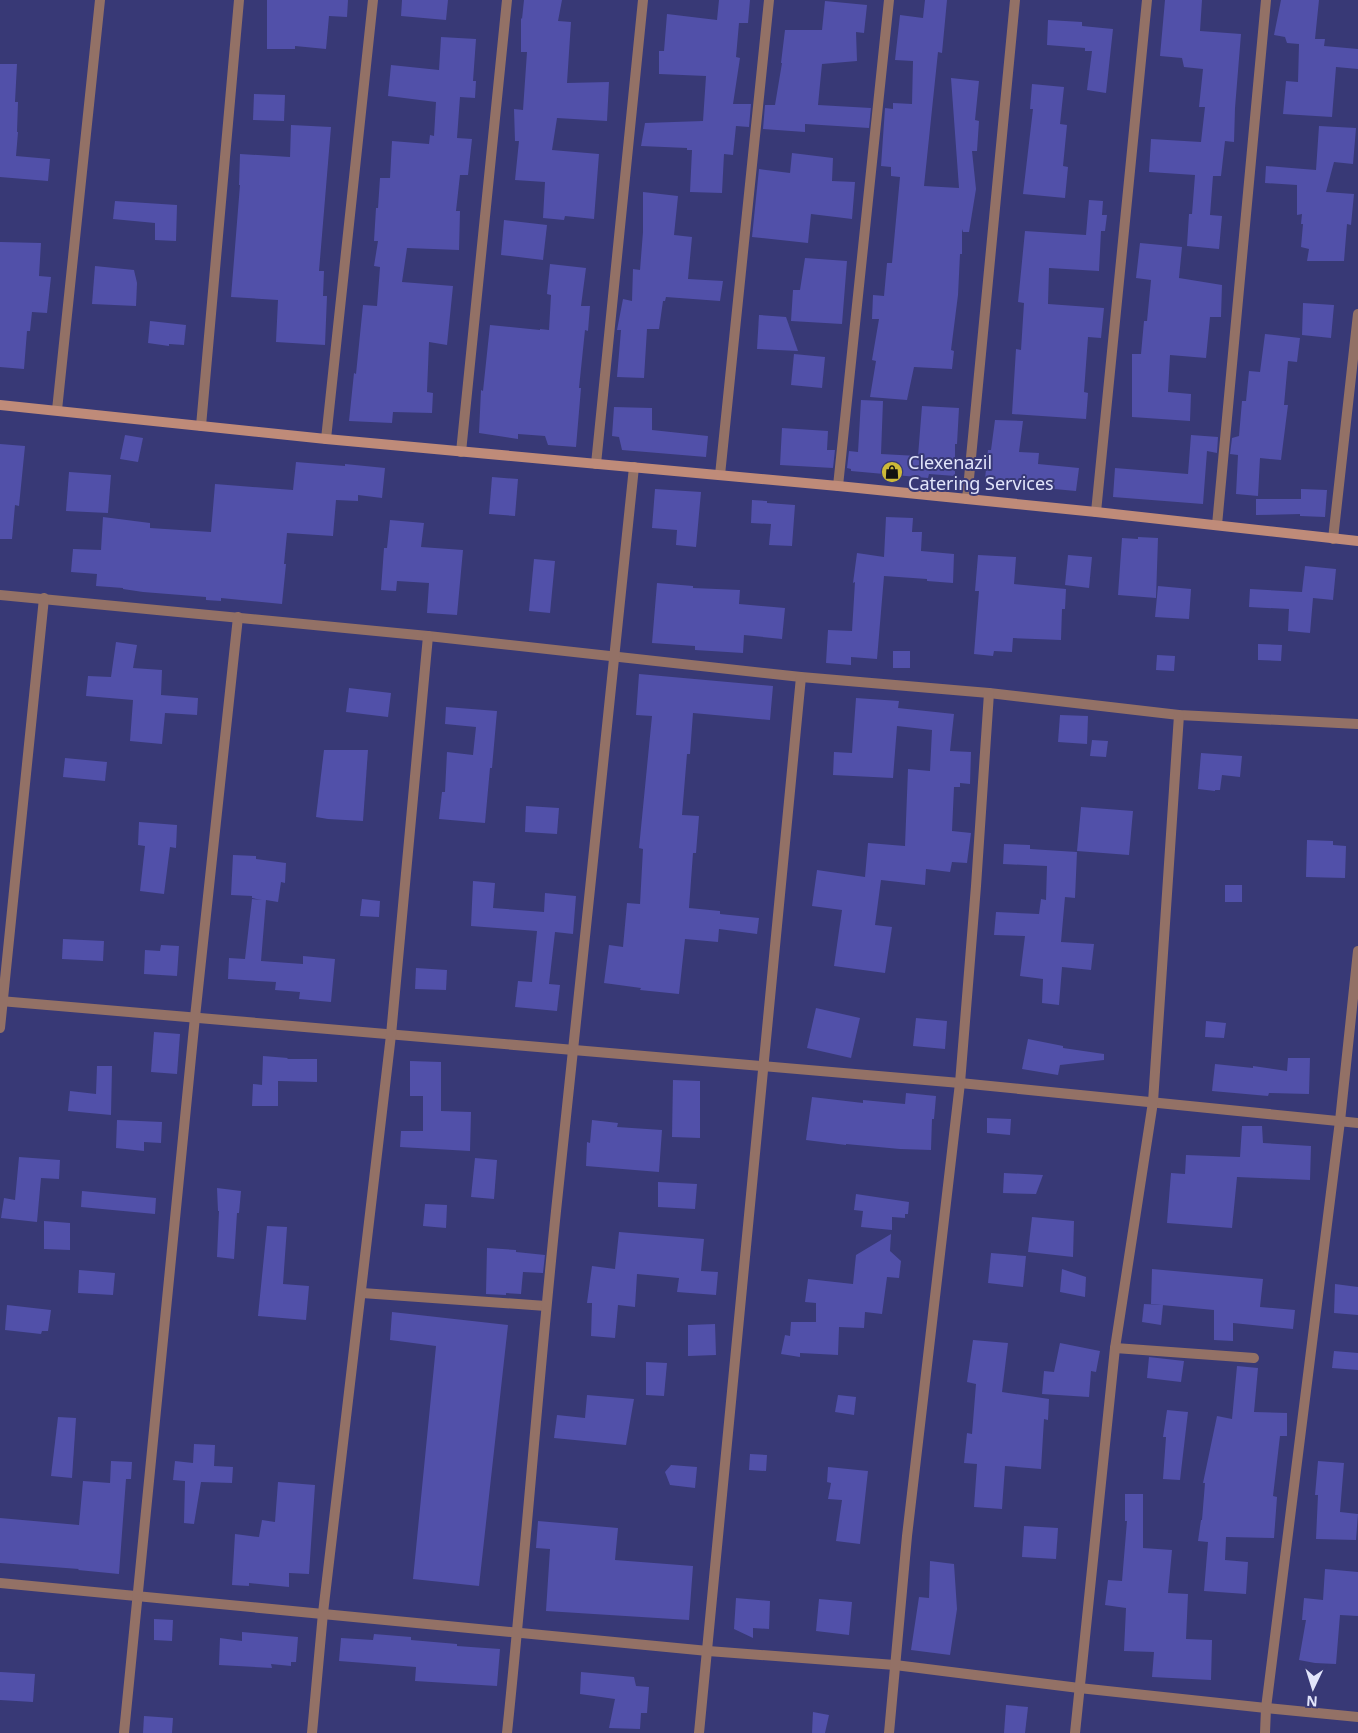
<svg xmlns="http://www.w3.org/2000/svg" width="1358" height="1733" font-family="'Noto Sans',sans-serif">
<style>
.building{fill:#5150a9}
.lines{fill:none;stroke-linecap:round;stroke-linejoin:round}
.lane{stroke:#937166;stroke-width:10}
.street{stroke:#937166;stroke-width:10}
.secondary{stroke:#bf8b79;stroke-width:10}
.labels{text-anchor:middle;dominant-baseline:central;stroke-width:4;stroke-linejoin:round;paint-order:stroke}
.poi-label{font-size:18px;fill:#e2e5fb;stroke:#383976;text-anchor:start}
</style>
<rect width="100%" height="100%" fill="#383976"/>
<g class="building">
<polygon points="267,0 348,0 347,17 329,16 326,49 295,46 295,49 267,49"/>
<polygon points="402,0 448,0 446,20 401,16"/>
<polygon points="524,0 562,0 558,21 571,22 567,83 609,82 607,121 557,118 552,150 599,154 594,219 565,216 564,220 543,218 545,182 515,180 519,141 515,141 514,109 523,110 527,52 521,52 521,18 522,19"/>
<polygon points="719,0 750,0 748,23 739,23 736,57 740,58 733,104 751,104 749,127 736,126 733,155 724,154 722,193 690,192 692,150 687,150 687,148 641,146 645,123 703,121 706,76 659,74 659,51 664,51 667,14 717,20"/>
<polygon points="925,0 947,0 942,53 938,52 924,186 959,188 951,78 979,81 975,120 979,121 977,151 972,151 976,189 969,232 963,232 962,229 962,254 960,254 958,295 951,350 954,351 952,369 914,367 907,400 870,397 876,361 872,360 879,319 872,319 873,295 884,296 887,263 892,263 900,177 891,176 891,167 881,166 885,108 893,109 893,103 912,104 913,61 895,60 900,15 923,18"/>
<polygon points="1165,0 1202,0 1200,31 1241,34 1235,108 1234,142 1225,141 1221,176 1213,176 1210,215 1222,216 1219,249 1187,246 1189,214 1192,214 1195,175 1149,172 1151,139 1201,142 1205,107 1199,107 1203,69 1184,67 1182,58 1160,56"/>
<polygon points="1281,0 1319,0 1315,39 1325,39 1324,46 1358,49 1358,69 1336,67 1332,117 1283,114 1286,81 1298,82 1299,44 1287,43 1285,37 1274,35"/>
<polygon points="825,1 867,5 864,33 856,32 857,61 822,64 818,105 871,108 869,128 805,124 805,132 763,129 765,105 775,105 782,63 781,63 785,30 822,30"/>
<polygon points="1048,20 1082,22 1082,26 1113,29 1106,93 1087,90 1092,51 1085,51 1085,48 1047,45"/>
<polygon points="441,37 476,39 473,81 476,81 475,98 460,97 457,138 472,139 468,175 460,175 456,211 460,211 459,250 407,248 402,282 453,286 447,345 429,342 427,392 433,393 432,413 393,412 392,423 349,421 354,373 356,374 363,305 377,306 380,267 374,266 378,241 374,241 376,208 378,208 380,178 390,178 392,141 429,144 430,135 434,136 436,102 388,96 391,65 439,70"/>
<polygon points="0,64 17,64 15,102 18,102 17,132 18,132 16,156 50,159 48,181 0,177"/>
<polygon points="1032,84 1064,87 1060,124 1067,125 1063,166 1068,167 1065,198 1023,194 1033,109 1030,109"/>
<polygon points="254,94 285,95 284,121 253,120"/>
<polygon points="291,125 331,127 319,271 324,271 323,296 327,296 325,345 276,342 278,300 231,297 240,185 239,185 240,154 290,157"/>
<polygon points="1319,126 1356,128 1353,164 1334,162 1326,192 1354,194 1351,225 1347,224 1344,261 1307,261 1309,249 1301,247 1303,224 1301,224 1302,214 1297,215 1297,185 1265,183 1266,166 1316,170"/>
<polygon points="792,153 833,158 832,181 855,182 852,219 811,214 808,243 752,237 759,169 790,173"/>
<polygon points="643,192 678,196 674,235 692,237 688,279 723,281 720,301 666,297 665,301 663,301 659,329 647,329 644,378 617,377 621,330 617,330 623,299 632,301 633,269 640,270 643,232"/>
<polygon points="1089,200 1103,201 1102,215 1107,215 1105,231 1101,231 1099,271 1049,268 1048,304 1104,308 1101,338 1088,337 1084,392 1088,393 1086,419 1012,414 1016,349 1021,350 1024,303 1018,302 1025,231 1086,235"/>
<polygon points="115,201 177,205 176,241 155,240 155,223 113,219"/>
<polygon points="504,220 547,225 543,260 501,255"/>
<polygon points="0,242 41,243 39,276 51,277 47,313 32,312 30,331 27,331 24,369 0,367"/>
<polygon points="1140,243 1182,247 1179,278 1222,285 1221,317 1210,317 1206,358 1170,355 1168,392 1191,394 1190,421 1132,417 1132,354 1141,354 1144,321 1147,321 1151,280 1136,278"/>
<polygon points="805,258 847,261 842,324 791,321 793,290 800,290"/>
<polygon points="550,264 586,268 581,306 590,306 588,331 585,330 579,388 581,388 576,447 548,445 545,436 518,434 518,439 479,433 481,390 483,391 490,325 540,330 540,329 549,330 551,295 547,294"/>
<polygon points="95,266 134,270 137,283 136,306 92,304"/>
<polygon points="1303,303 1334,305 1331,338 1302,335"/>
<polygon points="759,315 786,317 798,351 757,349"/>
<polygon points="150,321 186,325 184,345 169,344 169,346 148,343"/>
<polygon points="1265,334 1300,338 1297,362 1288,361 1284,405 1288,405 1281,460 1260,458 1258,496 1236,494 1238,455 1230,454 1232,438 1239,436 1242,401 1246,401 1249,371 1260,372"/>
<polygon points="794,354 825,357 822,388 791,385"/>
<polygon points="861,400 883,401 881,454 918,456 922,406 959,408 957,444 955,444 955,476 929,474 928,478 851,471 851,469 847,468 849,451 858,452"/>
<polygon points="614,407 652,408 652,430 708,436 706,457 622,450 619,437 612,436"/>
<polygon points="995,420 1023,421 1019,452 1039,453 1038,464 1079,468 1076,491 1043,488 1043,483 985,479 988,450 991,450"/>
<polygon points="782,428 828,431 827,450 835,450 833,468 780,465"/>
<polygon points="125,435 143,438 138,462 120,459"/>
<polygon points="1191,435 1218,437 1217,453 1207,451 1203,504 1113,497 1115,468 1188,474"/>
<polygon points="0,444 25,446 19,506 15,505 12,539 0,539"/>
<polygon points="296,462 345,466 345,464 385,468 382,498 358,495 358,501 336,500 333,536 287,533 284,564 286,564 282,604 221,598 221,601 206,600 206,597 143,592 123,589 123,588 96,586 97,574 71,572 73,549 101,550 103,517 150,523 150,528 211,532 215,484 293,490"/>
<polygon points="69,472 111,475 108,513 66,511"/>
<polygon points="492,477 518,479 515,516 489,514"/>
<polygon points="655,489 701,492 696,547 676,545 677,530 652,528"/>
<polygon points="1301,489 1327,490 1325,517 1300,516 1300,514 1256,515 1256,499 1301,499"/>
<polygon points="752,500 767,501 767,503 795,505 792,546 769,545 771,524 751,523"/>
<polygon points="886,517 913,518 912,532 922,532 921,551 954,554 953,583 927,581 927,579 884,576 877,659 851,657 851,665 826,663 828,630 852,631 855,582 853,583 857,553 884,557"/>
<polygon points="390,520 424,523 421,547 463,550 457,615 427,613 429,583 397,581 396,591 381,590 384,548 387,548"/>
<polygon points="1138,537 1158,538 1156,598 1118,595 1122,538 1138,539"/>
<polygon points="978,555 1016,557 1014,584 1066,589 1065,609 1062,609 1061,640 1013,638 1012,652 994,651 993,656 974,654 979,591 975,591"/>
<polygon points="1068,555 1092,557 1089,588 1065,585"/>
<polygon points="534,559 555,561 550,613 529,611"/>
<polygon points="1305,566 1336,569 1333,600 1313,598 1310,633 1288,631 1289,609 1249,607 1250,589 1302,592"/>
<polygon points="657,583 693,586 693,588 740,590 739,604 785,608 782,639 744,635 743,653 695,650 695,646 652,643"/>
<polygon points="1158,586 1191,589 1189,619 1155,617"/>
<polygon points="116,642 137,645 133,668 162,670 161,695 198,698 197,715 165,713 162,744 130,741 133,700 86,696 88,676 111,677"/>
<polygon points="1258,644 1282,645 1281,661 1258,660"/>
<rect x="893" y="651" width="17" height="17"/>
<polygon points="1157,655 1175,656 1174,671 1156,670"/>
<polygon points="639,674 773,686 770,720 693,713 690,754 687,754 682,815 699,816 696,853 693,853 689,908 720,911 720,914 759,918 757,934 719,929 718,942 685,939 679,994 640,990 641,988 604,983 609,945 623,947 627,903 640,904 643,849 639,848 652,716 636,715"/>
<polygon points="349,688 391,693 388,717 346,712"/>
<polygon points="856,698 899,701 898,708 954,714 950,751 971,752 970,784 960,783 960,787 954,787 952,831 971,833 967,863 952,862 950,872 926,869 925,885 881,880 875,925 892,927 885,973 834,966 842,910 812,906 817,870 865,877 868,843 905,846 908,769 930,771 932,730 897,726 893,778 833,775 834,752 852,753"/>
<polygon points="446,707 497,711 492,768 490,768 485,823 439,819 442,792 445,792 447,752 473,755 476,727 445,724"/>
<polygon points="1060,715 1088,716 1087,744 1058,742"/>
<polygon points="1092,740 1108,741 1106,757 1090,756"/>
<polygon points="324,750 368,750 363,821 328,819 316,817"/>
<polygon points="1201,753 1242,756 1240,777 1222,775 1220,790 1215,790 1215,791 1198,789"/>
<polygon points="65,758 107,762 105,781 63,777"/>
<polygon points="526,806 559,808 557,834 525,832"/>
<polygon points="1081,807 1133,811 1129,855 1077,851"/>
<polygon points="139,822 177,825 176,848 170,847 164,894 140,891 145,846 138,845"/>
<polygon points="1307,840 1333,841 1333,845 1346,846 1345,878 1306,877"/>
<polygon points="1004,844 1030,845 1030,849 1077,852 1075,898 1065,897 1061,942 1094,944 1091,970 1062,967 1059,1005 1042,1003 1043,979 1020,976 1025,936 994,935 996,912 1039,914 1041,899 1046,900 1047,866 1003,864"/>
<polygon points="233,855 256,856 256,859 286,863 285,883 281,882 278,902 266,900 261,961 303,964 303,956 335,959 331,1002 299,999 300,992 275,990 276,982 228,979 229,958 245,959 252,899 262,900 252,898 252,896 231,895"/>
<polygon points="473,881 495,883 493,908 544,912 545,893 576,896 573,934 555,932 549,984 560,985 557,1011 515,1007 518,981 532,982 537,931 471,926"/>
<rect x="1225" y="885" width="17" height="17"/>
<polygon points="362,899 380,901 379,917 360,916"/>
<polygon points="63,939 104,941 103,961 62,959"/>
<polygon points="161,945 179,946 177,976 144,974 145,950 160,951"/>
<polygon points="416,968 447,970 446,990 415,989"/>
<polygon points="816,1008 860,1018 851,1058 807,1048"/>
<polygon points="916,1018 947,1021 945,1049 913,1046"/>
<polygon points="1206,1021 1226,1023 1224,1038 1205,1037"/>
<polygon points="154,1032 180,1034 177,1074 151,1072"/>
<polygon points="1028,1039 1063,1046 1063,1048 1104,1054 1104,1060 1060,1065 1058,1075 1022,1069"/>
<polygon points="263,1056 288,1058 287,1059 317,1059 317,1082 278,1081 278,1106 252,1106 253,1084 262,1085"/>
<polygon points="1288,1058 1310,1058 1309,1094 1269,1093 1268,1096 1212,1091 1215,1064 1253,1068 1253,1066 1287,1071"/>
<polygon points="410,1061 441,1062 441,1111 471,1112 470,1151 400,1147 401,1131 423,1131 423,1096 410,1096"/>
<polygon points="97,1066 112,1066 111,1115 68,1111 70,1091 96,1094"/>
<polygon points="673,1080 700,1081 700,1138 672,1137"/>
<polygon points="906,1093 936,1096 934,1119 932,1119 931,1150 900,1149 846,1144 846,1145 806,1140 812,1097 863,1103 863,1100 905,1104"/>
<polygon points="987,1118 1011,1119 1010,1135 987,1133"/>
<polygon points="117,1120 162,1122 161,1143 144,1142 144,1151 116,1148"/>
<polygon points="592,1120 618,1123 617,1127 662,1130 659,1172 586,1166 587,1142 590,1143"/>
<polygon points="1242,1126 1262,1126 1263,1143 1311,1146 1310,1180 1237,1177 1232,1228 1167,1223 1171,1173 1185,1174 1186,1155 1240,1157"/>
<polygon points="19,1157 60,1160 59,1179 41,1178 37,1222 1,1218 4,1198 15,1200"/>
<polygon points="475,1158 497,1160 494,1199 471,1197"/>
<polygon points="1004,1173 1043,1175 1036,1194 1003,1193"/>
<polygon points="658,1182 697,1184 695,1209 658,1207"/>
<polygon points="217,1188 241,1191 239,1213 237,1213 234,1259 217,1257 219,1211 218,1211"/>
<polygon points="82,1191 156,1198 155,1214 81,1207"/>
<polygon points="856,1194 909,1202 908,1214 905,1214 905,1218 892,1217 892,1230 861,1227 863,1211 854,1210"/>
<polygon points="425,1204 447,1205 446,1228 423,1226"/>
<polygon points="1032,1217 1074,1221 1073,1257 1028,1252"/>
<polygon points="44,1221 70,1223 70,1250 44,1249"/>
<polygon points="267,1226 287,1227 283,1284 309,1286 306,1320 258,1316"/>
<polygon points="619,1232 704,1239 701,1271 718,1272 716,1295 677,1292 679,1278 637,1274 635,1307 618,1305 615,1338 591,1336 592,1303 587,1303 592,1266 615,1269"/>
<polygon points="891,1234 890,1251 901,1261 899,1278 887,1277 882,1314 865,1312 864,1328 839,1327 838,1355 800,1353 800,1357 781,1354 785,1335 790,1336 791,1322 816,1322 816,1303 805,1302 808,1279 853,1284 856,1255"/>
<polygon points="487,1248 516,1250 516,1252 545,1255 543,1273 523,1272 521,1294 506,1293 506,1295 486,1294"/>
<polygon points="991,1253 1026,1256 1023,1287 988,1283"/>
<polygon points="1062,1269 1086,1277 1085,1297 1060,1292"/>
<polygon points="1152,1269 1263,1279 1260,1307 1295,1310 1293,1329 1233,1323 1233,1341 1214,1340 1214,1310 1151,1304"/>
<polygon points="79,1270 115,1273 113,1295 78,1293"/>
<polygon points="1335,1284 1358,1287 1358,1315 1334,1313"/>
<polygon points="1144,1304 1163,1305 1161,1325 1142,1322"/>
<polygon points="7,1305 51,1310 48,1331 42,1331 41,1334 5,1330"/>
<polygon points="392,1312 508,1325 479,1586 413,1579 436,1346 390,1340"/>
<polygon points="715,1324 716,1355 688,1356 688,1325"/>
<polygon points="973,1340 1008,1343 1002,1392 1049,1399 1048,1420 1044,1419 1041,1469 1005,1466 1002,1509 974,1507 977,1464 964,1463 967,1433 972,1434 976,1384 967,1382"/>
<polygon points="1060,1343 1100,1351 1096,1372 1091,1371 1089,1397 1042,1394 1044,1371 1054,1372"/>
<polygon points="1334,1351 1358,1353 1358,1370 1332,1368"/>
<polygon points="1149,1357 1184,1361 1181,1382 1147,1378"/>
<polygon points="646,1362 667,1363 664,1396 646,1395"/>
<polygon points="1237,1366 1258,1368 1254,1412 1287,1413 1287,1436 1280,1436 1273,1496 1277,1497 1274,1538 1226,1537 1225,1560 1248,1562 1246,1594 1204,1591 1208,1542 1198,1541 1201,1520 1202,1520 1205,1483 1203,1483 1217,1416 1232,1419"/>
<polygon points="587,1395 634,1399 626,1445 554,1438 557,1415 585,1418"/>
<polygon points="838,1395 856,1397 854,1415 835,1412"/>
<polygon points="1167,1410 1188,1412 1180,1480 1163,1479 1166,1437 1163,1437"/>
<polygon points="58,1417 76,1418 72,1478 51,1476"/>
<polygon points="194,1444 215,1445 214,1466 233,1467 232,1483 201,1482 194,1524 184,1523 185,1481 173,1480 175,1461 193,1463"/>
<polygon points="750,1454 767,1455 766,1471 749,1470"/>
<polygon points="111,1461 132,1462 131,1479 126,1479 119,1574 78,1570 79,1569 0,1563 0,1518 79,1525 83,1481 110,1483"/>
<polygon points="1318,1461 1344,1463 1340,1512 1358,1514 1356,1540 1316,1539 1318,1495 1315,1495"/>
<polygon points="671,1465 697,1467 695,1488 670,1485 665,1472"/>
<polygon points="828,1467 868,1471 860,1544 836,1541 842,1500 828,1499 831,1483 827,1482"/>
<polygon points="278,1482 315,1485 309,1574 289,1573 289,1587 249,1583 249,1586 232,1585 235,1534 259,1537 262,1520 275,1522"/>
<polygon points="1125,1494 1143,1494 1143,1548 1172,1550 1168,1593 1188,1594 1186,1639 1212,1640 1211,1680 1152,1677 1154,1652 1124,1651 1126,1608 1105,1605 1108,1580 1122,1581 1127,1521 1125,1521"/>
<polygon points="538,1521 618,1528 615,1560 693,1566 689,1620 546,1611 550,1549 536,1548"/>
<polygon points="1024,1526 1058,1528 1056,1559 1022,1557"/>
<polygon points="930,1561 954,1564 957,1609 950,1655 911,1650 919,1597 929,1598"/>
<polygon points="1325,1569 1358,1572 1358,1616 1340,1615 1336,1664 1315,1663 1299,1660 1306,1620 1302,1620 1304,1598 1323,1600"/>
<polygon points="736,1598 770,1601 769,1629 753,1628 753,1638 734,1629"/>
<polygon points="819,1599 852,1602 849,1635 816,1631"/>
<polygon points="154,1619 173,1620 172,1641 154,1640"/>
<polygon points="242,1632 298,1637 296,1662 291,1662 291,1666 271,1664 272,1668 219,1665 220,1638 242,1641"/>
<polygon points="374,1634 411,1637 411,1640 457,1644 457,1646 500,1649 497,1686 415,1681 416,1667 339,1661 341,1638 373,1640"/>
<polygon points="0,1672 35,1674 33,1702 0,1700"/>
<polygon points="581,1672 634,1677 636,1686 649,1687 647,1713 641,1713 640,1729 609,1728 615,1699 580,1694"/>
<polygon points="1006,1705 1028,1707 1025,1733 1004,1733"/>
<polygon points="813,1712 829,1715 825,1733 812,1733"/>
<polygon points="144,1716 173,1718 172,1733 143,1733"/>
</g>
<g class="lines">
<polyline class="lane" points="1115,1348 1254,1358"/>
<g class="street">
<polyline points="57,410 100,0"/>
<polyline points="201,426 239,0"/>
<polyline points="326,439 373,0"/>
<polyline points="461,452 507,0"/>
<polyline points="596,464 643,0"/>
<polyline points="720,475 769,0"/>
<polyline points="838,486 889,0"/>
<polyline points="967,499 1015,0"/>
<polyline points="1096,512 1147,0"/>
<polyline points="1217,525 1266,0"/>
<polyline points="1333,539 1358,314"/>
<polyline points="0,595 428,636 801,677 989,693 1179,715 1358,724"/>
<polyline points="0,1001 960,1083 1358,1123"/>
<polyline points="0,1028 44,598"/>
<polyline points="362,1293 546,1306"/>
<polyline points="0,1583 708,1651 895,1665 1079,1688 1266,1708 1358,1717"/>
<polyline points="124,1733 195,1017 238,617"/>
<polyline points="312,1733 323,1613 391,1035 428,636"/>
<path d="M507 1733C525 1559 538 1385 556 1211 581 963 610 715 634 467"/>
<polyline points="699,1733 801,677"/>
<polyline points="889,1733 907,1536 960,1083 976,886 989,693"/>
<polyline points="1075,1733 1115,1348 1153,1102 1179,715"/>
<polyline points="1265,1733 1266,1708 1340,1121 1358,951"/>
</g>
<polyline class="secondary" points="0,405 326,439 838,486 1096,512 1358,541"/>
</g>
<defs>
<g id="shop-disc" transform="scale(1.125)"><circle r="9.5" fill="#cdb938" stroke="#383976"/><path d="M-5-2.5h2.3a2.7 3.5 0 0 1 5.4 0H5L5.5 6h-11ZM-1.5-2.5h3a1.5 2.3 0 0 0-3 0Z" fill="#111"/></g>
</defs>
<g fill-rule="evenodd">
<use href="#shop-disc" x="892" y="472"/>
</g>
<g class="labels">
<g class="poi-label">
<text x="908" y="462">Clexenazil<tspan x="908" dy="21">Catering Services</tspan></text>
</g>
</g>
<g transform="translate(1313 1688) rotate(184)" stroke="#383976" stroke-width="4" paint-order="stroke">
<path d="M0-4L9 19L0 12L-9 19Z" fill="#e2e5fb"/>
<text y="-8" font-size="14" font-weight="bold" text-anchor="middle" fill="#e2e5fb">N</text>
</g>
</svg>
